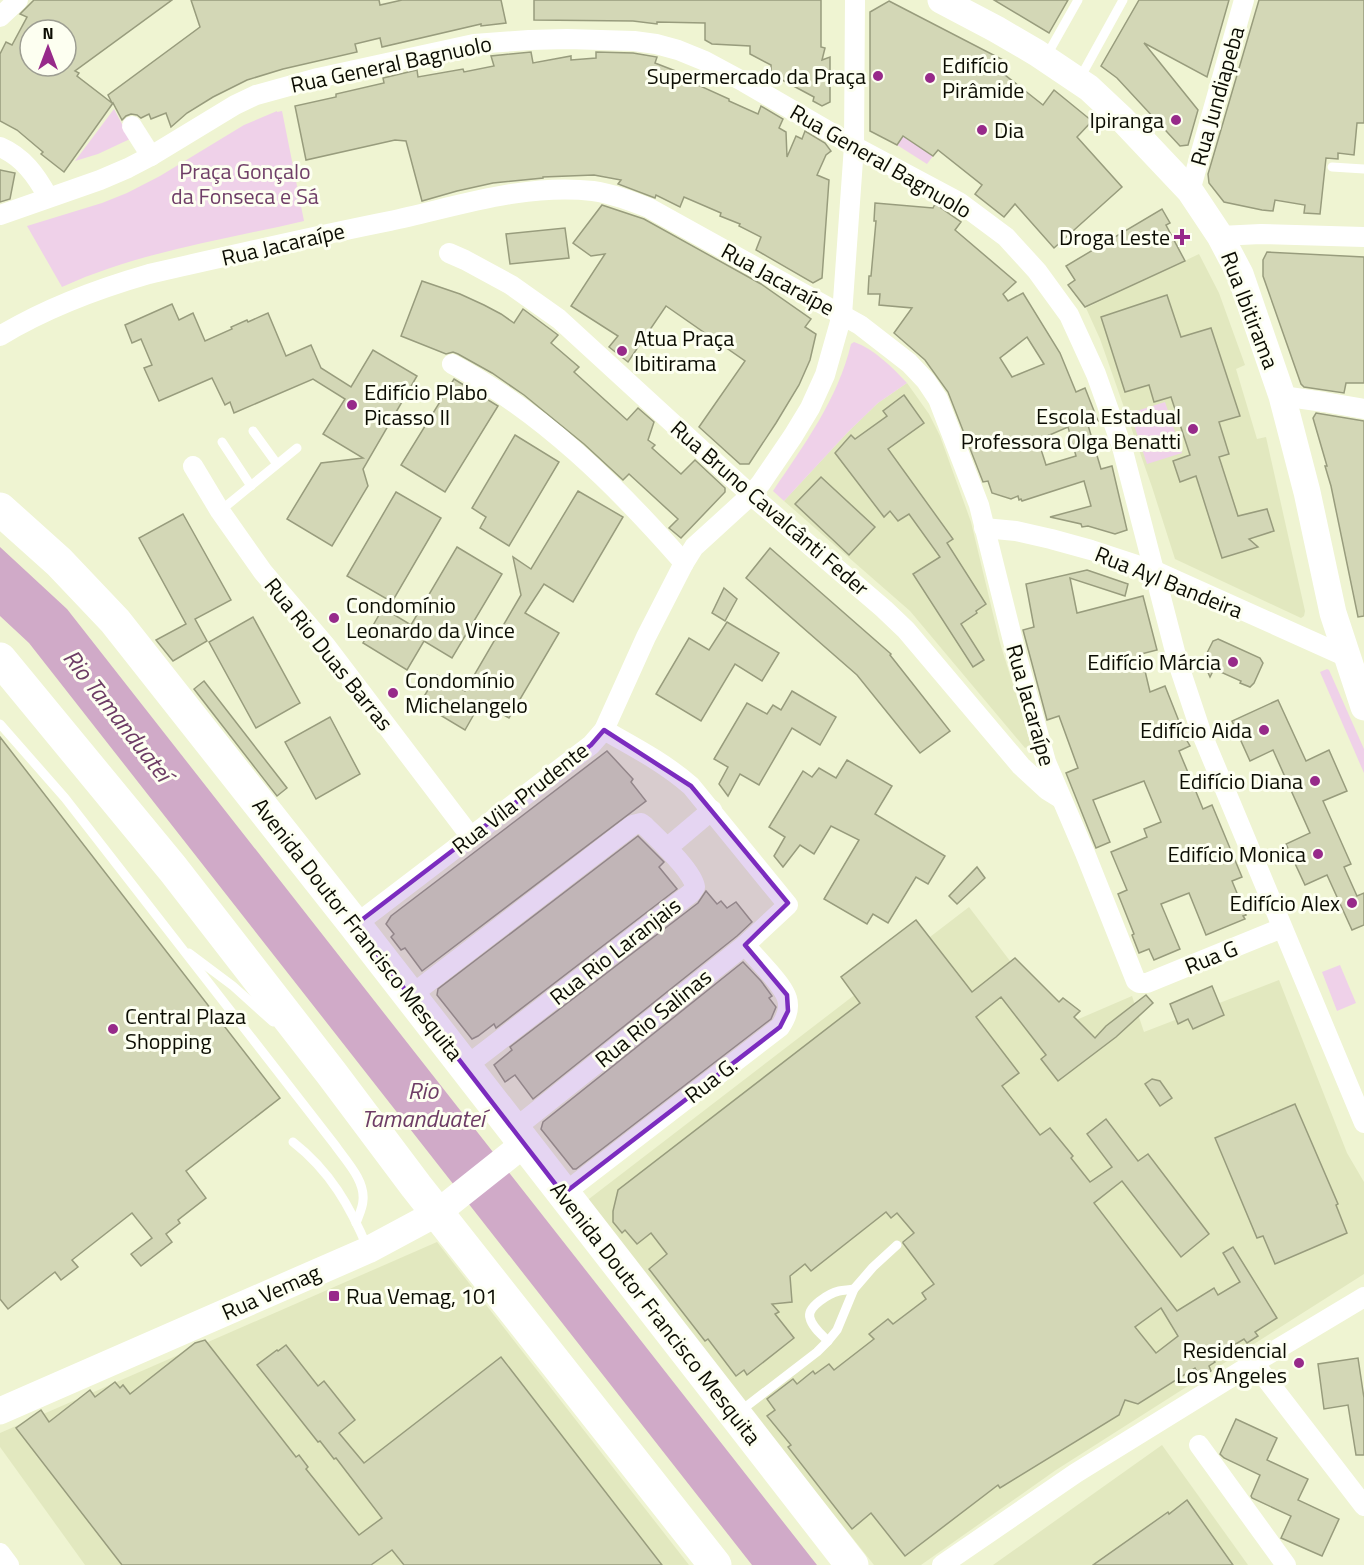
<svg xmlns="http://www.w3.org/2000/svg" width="1364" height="1565" font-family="'Titillium Web',sans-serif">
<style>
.built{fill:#e2e8bf}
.green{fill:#efd1e9}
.water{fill:#d0aac8}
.building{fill:#d3d7b6;stroke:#989c7d;stroke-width:1.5;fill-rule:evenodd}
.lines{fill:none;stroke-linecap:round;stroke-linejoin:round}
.lane{stroke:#fff;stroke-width:9}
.street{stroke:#fff;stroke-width:20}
.secondary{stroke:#fff;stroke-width:27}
.highway{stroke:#fff;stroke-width:33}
.marked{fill:#7b2cbf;fill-opacity:0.2;stroke:#7b2cbf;stroke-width:4.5;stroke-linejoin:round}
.poi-dot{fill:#972a8a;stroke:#fdfff1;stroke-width:2}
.labels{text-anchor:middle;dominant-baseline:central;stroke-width:6;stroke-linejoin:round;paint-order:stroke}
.street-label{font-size:22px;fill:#0c0d03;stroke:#fdfff1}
.poi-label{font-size:22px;fill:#0c0d03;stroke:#fdfff1;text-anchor:end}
.park-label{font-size:22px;fill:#6f3e67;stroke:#fdfff1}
.water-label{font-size:24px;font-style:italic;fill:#6d3c65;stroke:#fdfff1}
</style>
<rect width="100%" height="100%" fill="#eff4d2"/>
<g class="built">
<polygon points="1199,254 1219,293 1245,365 1236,369 1257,439 1266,437 1305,611 1304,616 1301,618 1175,559 1152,487 1100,339 1086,308"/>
<polygon points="907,383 929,414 940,436 971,522 1000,643 1032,745 1025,748 910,611 784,501 848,432 878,403"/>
<polygon points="969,907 1060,1027 1132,996 1144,1032 1279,980 1347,1153 1364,1182 1364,1274 1056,1470 921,1565 874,1565 585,1202"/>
<polygon points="437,1242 689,1565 85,1565 0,1447 0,1433"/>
<polygon points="1162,1445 1248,1565 993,1565"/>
</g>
<g class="green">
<polygon points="114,109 130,139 98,154 75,161"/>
<path d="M277 111V112L282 111 304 221C223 240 138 252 62 287L27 226 102 203 127 193 160 176 244 125Z"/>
<polygon points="903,136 933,156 927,164 897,145"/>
<path d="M854 342C874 349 892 367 907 383L878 403 848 432 784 501 773 491C804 445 838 399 851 344Z"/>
<polygon points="1165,402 1182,453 1147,464 1130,413"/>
<polygon points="1327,669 1329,670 1364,749 1364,773 1320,672"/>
<polygon points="1340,965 1356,1003 1337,1011 1322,972"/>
</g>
<polygon class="water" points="0,547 67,609 817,1565 752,1565 29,643 0,616"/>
<g class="building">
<path d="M34 0H172L75 71 79 73 77 76 112 103 108 95 200 27 191 0H379L380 5 402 0H501L506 23 481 26V24L382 47 380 38 355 44 357 52 283 69 247 80 213 97 187 113 171 127 166 113 151 119 149 114 141 118 137 115 131 114 126 116 122 120 113 103 64 172 41 154 43 152 17 130 0 121V54L6 42 12 45 27 17 20 14ZM30 30H66V66H30Z"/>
<polygon points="534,0 821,0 821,47 825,48 822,60 830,57 830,102 822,106 813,101 814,97 771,74 771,65 750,54 750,46 712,44 705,40 705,23 657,22 657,24 633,21 534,20"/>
<polygon points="994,0 1068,0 1049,33"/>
<polygon points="1139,0 1229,0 1207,77 1144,43 1198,110 1188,145 1180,146 1117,78 1101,66"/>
<polygon points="1259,0 1364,0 1364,123 1357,123 1354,155 1338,153 1338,159 1326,158 1320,214 1304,213 1305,205 1275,200 1273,211 1262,210 1224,202 1209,183 1208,174"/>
<polygon points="889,1 1007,62 1000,71 1043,105 1054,90 1092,121 1077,137 1122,187 1054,248 1015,204 1004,217 975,194 982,185 938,150 933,156 903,136 897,145 870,131 870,12"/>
<polygon points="531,52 533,63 571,56 571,60 596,58 596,52 633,53 657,57 655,63 691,77 689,81 729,99 729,101 758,114 761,106 783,119 779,128 786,132 787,157 796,136 802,139 805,131 825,143 831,151 826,155 817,175 829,180 822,278 813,283 756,250 761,237 739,226 740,224 720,216 721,213 684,197 680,207 656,195 655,198 618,184 621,180 594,175 543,177 543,178 493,183 457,191 422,201 406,141 395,140 306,160 295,106 336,97 336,94 384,83 383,78 417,70 418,77 463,69 464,72 494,66 491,56"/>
<polygon points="0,170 15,173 10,199 0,202"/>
<path d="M875 203 933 208 935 204 961 222 955 230 1016 282 1003 294 1008 301 1023 293 1060 353 1076 392 1085 388 1098 421 1088 425 1101 469 1112 466 1127 530 1115 534 1088 526 1082 527 1081 524 1050 517 1091 506 1084 481 1022 501 1021 499 1019 500 1018 496 1011 499 992 493 988 481 983 482 948 392 925 360 894 333 912 308 879 305 880 294H868L869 276H871L876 221H874ZM1027 337 1044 364 1012 377 1000 358ZM1068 427 1076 456 1046 465 1038 440Z"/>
<polygon points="602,205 644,219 761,284 811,319 805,327 816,334 810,360 799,385 776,423 749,464 740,464 699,427 745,361 666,306 628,362 609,347 618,336 571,306 605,254 591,256 573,243"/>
<polygon points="1162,209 1170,223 1166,225 1185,261 1085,307 1068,285 1075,280 1066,266"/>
<polygon points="565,228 569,258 510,264 506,234"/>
<polygon points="1267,252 1364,257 1364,383 1346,383 1344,393 1304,387 1301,384 1263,276 1263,260"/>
<polygon points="422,281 460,294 484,305 501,314 514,323 523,309 558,335 551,343 579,367 574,372 627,420 638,408 654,422 648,440 655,445 652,448 681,474 695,460 725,488 725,492 681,538 669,528 678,519 629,474 623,480 584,444 524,395 492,373 458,354 453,352 446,354 401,336"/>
<polygon points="1167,295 1181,337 1211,328 1240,416 1219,422 1229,454 1219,457 1238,516 1267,509 1274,531 1249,539 1258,547 1222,558 1196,476 1180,482 1173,461 1190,455 1171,397 1154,402 1149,385 1125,392 1101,317"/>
<polygon points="172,304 179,320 193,313 205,341 232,329 231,327 247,320 248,322 268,313 286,356 311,345 321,368 351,387 373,350 417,376 363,469 368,486 332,546 287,519 321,463 363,458 323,434 345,399 313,379 234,413 230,402 225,405 212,378 159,401 144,368 152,365 141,339 132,343 125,325"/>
<polygon points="454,379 498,406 445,492 401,465"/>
<polygon points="904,395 924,423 888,449 953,539 947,543 986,604 976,611 977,613 961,624 984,660 973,667 913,574 940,557 909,514 898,521 890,511 884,517 835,453 851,435 855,439 887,416 883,411"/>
<polygon points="1316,413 1364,421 1364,616 1358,617 1331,486 1325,466 1327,466 1313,418"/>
<polygon points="515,435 559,462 509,546 480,528 486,517 472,508"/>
<polygon points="821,477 875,527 849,555 795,504"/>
<polygon points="578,491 623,517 573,602 544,584 525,613 559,633 509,718 481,702 465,730 420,703 437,675 465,691 521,595 513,557 531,569"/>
<polygon points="396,492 441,518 392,602 347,576"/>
<polygon points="183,514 231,600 195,619 207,641 173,661 156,640 186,624 139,538"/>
<polygon points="457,547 502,574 452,658 424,641 407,670 363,643 383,608 411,625"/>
<polygon points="770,548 891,654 890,655 950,731 920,753 857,675 746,578"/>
<polygon points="1087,570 1128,584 1125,596 1070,578 1077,613 1143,596 1157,650 1141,654 1150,692 1165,686 1186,739 1190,746 1179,751 1192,782 1203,809 1212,805 1242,877 1232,881 1246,915 1243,916 1245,919 1206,935 1189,893 1161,904 1180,949 1154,960 1149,949 1139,953 1132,935 1134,934 1118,894 1127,890 1111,852 1147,837 1144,829 1161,822 1144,781 1093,800 1110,842 1096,848 1066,773 1078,768 1059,716 1047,720 1023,630 1034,627 1026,584"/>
<polygon points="724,588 737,599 725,621 712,613"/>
<polygon points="253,617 300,703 256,728 209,642"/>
<polygon points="727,622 779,653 762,681 735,664 701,721 656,694 689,638 709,650"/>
<polygon points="1218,639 1260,658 1263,663 1254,683 1250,687 1240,683 1241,681 1214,669 1210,677 1203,661 1213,641"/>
<polygon points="204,681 287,788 277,796 194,689"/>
<polygon points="792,691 836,717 820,745 792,728 759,785 740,774 728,796 719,784 728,767 714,759 747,703 767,714 773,705 781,710"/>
<polygon points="1278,700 1306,761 1329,750 1347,791 1323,801 1351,864 1344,867 1357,896 1364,893 1364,925 1352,930 1327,875 1305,885 1286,844 1310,833 1273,750 1250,761 1232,721"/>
<polygon points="330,717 360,774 316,799 285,742"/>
<polygon points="0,737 280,1098 186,1171 206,1198 178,1220 180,1223 166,1234 172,1242 141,1266 131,1254 152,1238 132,1213 72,1260 78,1267 61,1280 55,1272 8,1309 0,1299"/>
<polygon points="607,751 633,779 631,782 646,801 422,971 405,948 401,950 391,937 394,934 386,924 391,916"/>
<polygon points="847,760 892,786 875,814 945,856 928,884 916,877 888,923 873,914 867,924 824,899 859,840 831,826 814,854 800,845 783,867 774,856 785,837 769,827 803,771 812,777 819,768 836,778"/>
<polygon points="638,836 664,862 659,867 677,889 496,1028 494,1024 478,1036 472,1039 437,995 438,989"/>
<polygon points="977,867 985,878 957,904 949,896"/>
<polygon points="706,891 717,904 721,901 727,908 736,902 752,922 737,936 533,1099 515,1075 505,1082 494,1065 512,1050 510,1047 698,903"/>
<path d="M916 920 972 992 1015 958 1059 1002 1063 998 1080 1011 1074 1017 1095 1038 1106 1026 1146 995 1153 1003 1116 1037 1058 1081 1041 1059 1046 1055 1001 997 976 1017 1019 1073 1002 1086 1040 1135 1050 1128 1073 1156 1071 1158 1090 1182 1112 1167 1087 1134 1106 1119 1138 1161 1148 1154 1209 1234 1181 1257 1122 1181 1094 1203 1177 1311 1214 1288 1218 1295 1240 1282 1223 1253 1233 1247 1277 1318 1255 1332 1258 1336 1247 1343 1244 1339 1212 1358 1215 1362 1209 1366 1211 1371 1200 1377 1195 1368 1138 1404 1125 1400 1119 1415 1000 1488 998 1485 905 1556 871 1513 852 1529 788 1447 791 1445 767 1416 775 1410 767 1399 793 1379 797 1384 813 1371 815 1374 829 1364 834 1370 874 1339 869 1334 888 1319 893 1324 926 1299 922 1293 934 1284 903 1243V1242L914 1233 897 1213 891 1218 886 1212 811 1271 805 1264 790 1276 792 1302 772 1304 779 1312 775 1314 794 1338 747 1375 744 1370 736 1376 708 1339 705 1341 649 1269 667 1254 651 1233 637 1244 625 1230 622 1233 613 1222V1211L618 1190 860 1003 841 977ZM1161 1308 1178 1336 1156 1353 1135 1327Z"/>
<polygon points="743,962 761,981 772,996 769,998 776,1007 771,1019 576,1169 573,1169 541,1129 543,1122"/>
<polygon points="1212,986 1224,1015 1193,1029 1188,1019 1178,1024 1170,1004"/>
<polygon points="1152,1079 1160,1081 1172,1098 1160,1106 1145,1084"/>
<polygon points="1295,1104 1338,1204 1336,1205 1347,1233 1275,1264 1263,1236 1257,1238 1215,1138"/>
<polygon points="205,1340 296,1457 299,1455 308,1467 306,1469 359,1535 382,1518 336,1458 334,1459 320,1441 318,1442 257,1365 277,1350 278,1351 286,1345 318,1386 324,1381 355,1420 339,1433 364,1463 501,1357 662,1565 404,1565 392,1550 371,1565 122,1565 16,1428 41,1410 49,1422 90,1390 95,1397 115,1382 120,1388 123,1385 130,1394 195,1343"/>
<polygon points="1358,1358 1364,1398 1364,1455 1356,1455 1348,1405 1324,1409 1318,1364"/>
<polygon points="1236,1419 1277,1438 1267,1460 1308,1479 1298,1500 1339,1519 1322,1556 1281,1538 1291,1516 1252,1498 1251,1496 1260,1475 1224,1458 1220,1454"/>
<polygon points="1187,1500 1233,1565 1093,1565 1168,1512 1169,1514"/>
</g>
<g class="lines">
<g class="lane">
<polyline points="1047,55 1078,0"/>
<polyline points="1080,78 1123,0"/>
<polyline points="1332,167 1364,169"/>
<polyline points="253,431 277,464"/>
<polyline points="222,442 251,486"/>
<polyline points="220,511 297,448"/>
<path d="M0 724 65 798 335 1145C346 1161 365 1180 363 1200 363 1207 359 1215 356 1223"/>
<polyline points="189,953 233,986 273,1022"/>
<path d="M293 1142C330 1171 350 1206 368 1249"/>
<path d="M828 1341C822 1335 812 1327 810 1318 806 1307 830 1293 839 1291 844 1290 849 1290 854 1289"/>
<polyline points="739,1412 817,1352 828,1341 837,1330 854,1289 873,1267 897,1245"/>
</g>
<g class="street">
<polyline points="0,17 18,0"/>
<polyline points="132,126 151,156"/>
<path d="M0 147C23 157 36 175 48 197"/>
<polyline points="1190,191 1244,0"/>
<polyline points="0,215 100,180 128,168 151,156 235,105 256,95 318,78 474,44 529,40 567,39 634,41 656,44 678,50 705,61 744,82 854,146 959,202 1006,237 1037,271 1069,315 1096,374 1122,447 1178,663 1201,732 1364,1123"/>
<polyline points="1220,236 1261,234 1364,237"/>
<polyline points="449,253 465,260 511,285 559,319 751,495 884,609 906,630 1021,766 1047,790 1060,798"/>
<path d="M0 336C46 308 97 289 149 274 229 256 309 237 390 221 456 207 524 183 593 191 613 194 631 201 649 208L860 325 909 363 926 381 938 399 979 505 1017 657 1046 762 1085 853 1136 981 1139 983H1147L1282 928"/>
<path d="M452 364C542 412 617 486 684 563"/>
<polyline points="1282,396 1324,402 1364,409"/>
<polyline points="193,466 220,511 263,572 326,646 471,837"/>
<polyline points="984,528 1016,531 1051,539 1091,550 1155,571 1347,657"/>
<polyline points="667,848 712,810"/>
<polyline points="355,925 591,745 604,730 646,637 684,563 694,547 751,495 761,483 793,436 810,408 825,375 842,315 854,146 855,0"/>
<path d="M410 996 633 825 641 823 645 826C657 838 693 871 695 887L691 893 465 1067"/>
<path d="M513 1130 745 945 788 905 691 786C665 763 634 747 604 730"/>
<path d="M563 1194 780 1027C796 1004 786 992 770 973 762 964 753 954 745 945"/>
<polyline points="1254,1363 1364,1506"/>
<polyline points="1199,1445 1286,1565"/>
<polyline points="0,1553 9,1565"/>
<polyline points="942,1565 1076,1473 1254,1363 1364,1297"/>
</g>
<g class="secondary">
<polyline points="941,0 996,29 1037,53 1089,88 1122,119 1190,191 1220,236 1240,274 1282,396 1307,492 1333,613 1364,707"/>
<polyline points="0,1411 368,1250 437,1213 524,1144"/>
</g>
<g class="highway">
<polyline points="0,509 59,562 115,621 355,925 852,1565"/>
<polyline points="0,659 173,869 332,1074 416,1186 715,1565"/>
</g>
</g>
<path class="marked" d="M604 730 691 786 788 903 745 945 787 995 788 1011 780 1027 563 1194 355 925 591 745Z"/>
<g class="poi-dot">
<circle cx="878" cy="76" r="6"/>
<circle cx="930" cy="78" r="6"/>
<circle cx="1176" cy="120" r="6"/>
<circle cx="982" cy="130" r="6"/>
<path d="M1179 228h6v6h6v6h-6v6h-6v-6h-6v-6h6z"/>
<circle cx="622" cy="351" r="6"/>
<circle cx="352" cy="405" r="6"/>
<circle cx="1193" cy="429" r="6"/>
<circle cx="334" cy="618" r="6"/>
<circle cx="1233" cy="662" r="6"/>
<circle cx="393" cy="693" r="6"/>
<circle cx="1264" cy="730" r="6"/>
<circle cx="1315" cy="781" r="6"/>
<circle cx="1318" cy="854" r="6"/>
<circle cx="1352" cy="903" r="6"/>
<circle cx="113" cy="1029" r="6"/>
<rect x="328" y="1290" width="12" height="12" rx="3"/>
<circle cx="1299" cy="1363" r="6"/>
</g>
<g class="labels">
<g class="street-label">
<text transform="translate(391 64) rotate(-12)">Rua General Bagnuolo</text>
<text transform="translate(1217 96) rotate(-74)">Rua Jundiapeba</text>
<text transform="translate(881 161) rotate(30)">Rua General Bagnuolo</text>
<text transform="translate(283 244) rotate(-13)">Rua Jacaraípe</text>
<text transform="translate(778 279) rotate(29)">Rua Jacaraípe</text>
<text transform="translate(1250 310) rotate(69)">Rua Ibitirama</text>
<text transform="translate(770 508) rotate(41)">Rua Bruno Cavalcânti Feder</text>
<text transform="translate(1169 582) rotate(22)">Rua Ayl Bandeira</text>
<text transform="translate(329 654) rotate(51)">Rua Rio Duas Barras</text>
<text transform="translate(1031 705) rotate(74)">Rua Jacaraípe</text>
<text transform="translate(520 798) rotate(-38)">Rua Vila Prudente</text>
<text transform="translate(358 929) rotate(52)">Avenida Doutor Francisco Mesquita</text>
<text transform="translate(615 951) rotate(-38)">Rua Rio Laranjais</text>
<text transform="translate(1211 957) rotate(-22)">Rua G</text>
<text transform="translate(653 1018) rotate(-39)">Rua Rio Salinas</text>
<text transform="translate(711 1080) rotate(-38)">Rua G.</text>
<text transform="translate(271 1292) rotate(-24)">Rua Vemag</text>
<text transform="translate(656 1313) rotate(52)">Avenida Doutor Francisco Mesquita</text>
</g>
<g class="poi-label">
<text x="942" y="65" text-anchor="start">Edifício<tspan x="942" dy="25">Pirâmide</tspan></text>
<text x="866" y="76">Supermercado da Praça</text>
<text x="1164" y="120">Ipiranga</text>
<text x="994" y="130" text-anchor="start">Dia</text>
<text x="1170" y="237">Droga Leste</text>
<text x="634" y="338" text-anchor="start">Atua Praça<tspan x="634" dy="25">Ibitirama</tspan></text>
<text x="364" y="392" text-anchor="start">Edifício Plabo<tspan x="364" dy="25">Picasso II</tspan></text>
<text x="1181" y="416">Escola Estadual<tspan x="1181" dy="25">Professora Olga Benatti</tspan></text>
<text x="346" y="605" text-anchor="start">Condomínio<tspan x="346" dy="25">Leonardo da Vince</tspan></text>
<text x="1221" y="662">Edifício Márcia</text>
<text x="405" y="680" text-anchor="start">Condomínio<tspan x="405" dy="25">Michelangelo</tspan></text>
<text x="1252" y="730">Edifício Aida</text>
<text x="1303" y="781">Edifício Diana</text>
<text x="1306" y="854">Edifício Monica</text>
<text x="1340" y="903">Edifício Alex</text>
<text x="125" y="1016" text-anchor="start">Central Plaza<tspan x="125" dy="25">Shopping</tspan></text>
<text x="346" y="1296" text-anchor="start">Rua Vemag, 101</text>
<text x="1287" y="1350">Residencial<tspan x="1287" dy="25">Los Angeles</tspan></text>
</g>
<g class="park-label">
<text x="245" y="171">Praça Gonçalo<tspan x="245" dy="25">da Fonseca e Sá</tspan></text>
</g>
<g class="water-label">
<text transform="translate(118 715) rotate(52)">Rio Tamanduateí</text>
<text x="423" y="1090">Rio<tspan x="423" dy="28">Tamanduateí</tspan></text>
</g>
</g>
<g transform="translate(48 48)"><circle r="28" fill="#fdfff1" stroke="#9d9e92" stroke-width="1.5"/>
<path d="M0-4.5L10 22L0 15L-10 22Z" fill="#972a8a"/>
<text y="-9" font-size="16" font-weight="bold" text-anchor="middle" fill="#0c0d03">N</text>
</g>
</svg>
